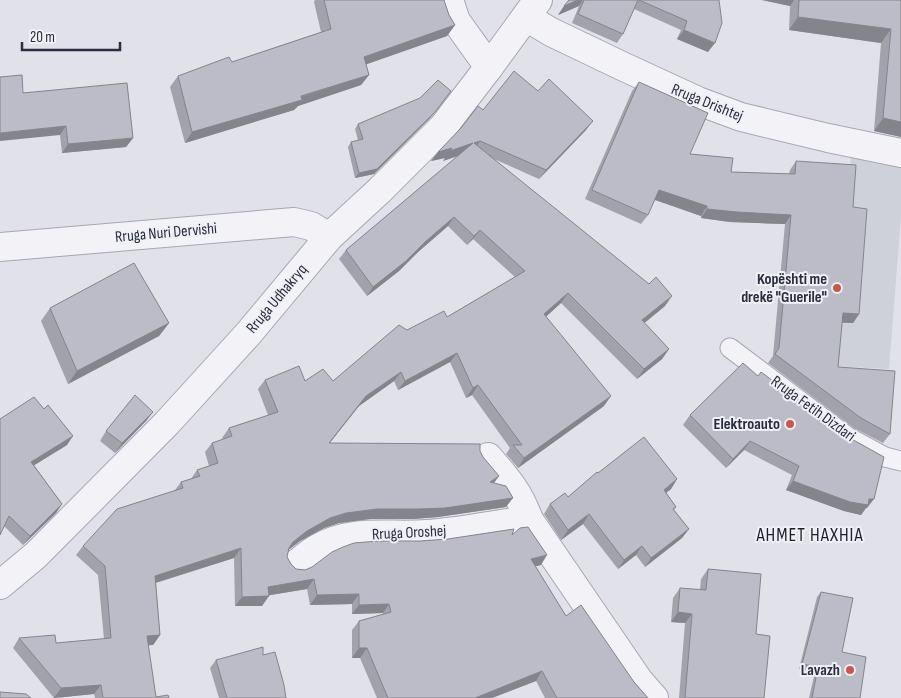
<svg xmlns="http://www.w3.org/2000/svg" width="901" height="698" font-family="'Sofia Sans Condensed',sans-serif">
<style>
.built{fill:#ced0da}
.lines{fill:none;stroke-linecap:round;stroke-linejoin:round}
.lane-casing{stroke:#a6a7b3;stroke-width:21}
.street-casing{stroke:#a6a7b3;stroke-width:30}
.lane{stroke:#f3f3f7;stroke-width:19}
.street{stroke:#f3f3f7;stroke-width:28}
.wall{fill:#a1a2ac}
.shaded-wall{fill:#83848c}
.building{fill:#bbbcc8;stroke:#83848c}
.poi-dot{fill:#c9584a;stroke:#f0f1f6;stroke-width:2}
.labels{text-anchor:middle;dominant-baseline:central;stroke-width:4;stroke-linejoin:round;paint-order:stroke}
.street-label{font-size:16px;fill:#2a2c3f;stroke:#f0f1f6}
.poi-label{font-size:16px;font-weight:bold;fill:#2a2c3f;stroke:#f0f1f6;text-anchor:end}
.quarter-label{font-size:19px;letter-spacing:1px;fill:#1c1d30;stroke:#f0f1f6}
</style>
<rect width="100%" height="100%" fill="#e0e1e9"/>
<polygon class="built" points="851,157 901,166 901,216 889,369 833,366"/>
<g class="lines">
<g class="lane-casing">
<polyline id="lane" points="730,348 848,437 885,457 901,461"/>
</g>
<g class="street-casing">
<g id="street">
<polyline points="449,0 456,21 489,67"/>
<polyline points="526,17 551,32 622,66 698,101 741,117 828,138 901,153"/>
<polyline points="0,247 294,222 311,226 329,237"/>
<path d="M488 457C507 479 519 492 529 520L639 681 654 698"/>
<path d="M296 564C303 559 310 552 318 548 351 528 390 537 427 534 461 532 495 524 529 520"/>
<polyline points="0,585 36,555 167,423 248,334 329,237 380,190 443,127 489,67 538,0"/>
</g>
</g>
<use href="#lane" class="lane"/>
<use href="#street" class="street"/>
</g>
<g class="wall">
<polygon points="315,0 444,0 449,15 455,25 447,36 366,64 369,75 361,85 298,106 294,110 185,143 170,87 178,76 232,62 321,32 314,2"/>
<polygon points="569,0 719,0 708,52 677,39 681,30 634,9 623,34 617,43 572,23 579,6 558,15"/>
<polygon points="762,0 901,0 901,137 874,131 881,43 789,30 790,6"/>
<polygon points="639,82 690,154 731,172 789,174 790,170 796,161 853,207 859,314 853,323 842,323 838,367 890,434 883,443 854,428 768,363 773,356 785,224 730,222 701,218 701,216 655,199 648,215 641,224 585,199 632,91"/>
<polygon points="23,93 133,138 126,147 62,153 60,135"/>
<polygon points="483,110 586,130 539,179 494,159 665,306 644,323 669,349 662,359 637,379 561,303 546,316 604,406 518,468 506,454 510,448 472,395 466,398 450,362 398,390 394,381 359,406 330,443 480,451 494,483 506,507 438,517 413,519 370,519 339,523 324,528 300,541 288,550 287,557 291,564 296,569 305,570 420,541 512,535 541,565 535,566 566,616 634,682 648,698 545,698 536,681 492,698 377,698 360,658 352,658 352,630 359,621 383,614 383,613 352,614 352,604 310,605 307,589 269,595 262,606 235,606 234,558 156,583 160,635 153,645 148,645 156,697 169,698 95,698 94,694 54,698 13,648 19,638 56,643 104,639 98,575 76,555 83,546 175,490 181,482 191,479 197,470 209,466 205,452 212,443 223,439 222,438 229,428 268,415 258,389 265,380 333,381 407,330 447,317 515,277 473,239 467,245 448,226 418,252 399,271 367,296 339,259 346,250 458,156 443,161 445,158 431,161 438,152"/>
<polygon points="431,117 374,174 355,178 348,147 351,142 358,140 355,129 358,124"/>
<polygon points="50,308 169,323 159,336 68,384 41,321"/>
<polygon points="743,363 867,508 866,508 861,515 844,511 786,490 792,475 744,450 726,468 683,425 690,415"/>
<polygon points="34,397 67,445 34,465 62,504 56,513 23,545 4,526"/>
<polygon points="153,412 146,421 115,453 100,441 106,431"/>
<polygon points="598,473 677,479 671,489 666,493 676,507 674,510 689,529 682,538 645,567 636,555 618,569 583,524 561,540 544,514 550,504 568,497"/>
<polygon points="708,569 756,634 764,698 679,698 685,623 671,622 673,598 680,588 700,590 701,579"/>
<polygon points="821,592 842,652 860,698 809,698 815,672 799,669 817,597"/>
<polygon points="263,655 286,698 219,698 210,668 216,660"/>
</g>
<g class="shaded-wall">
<polygon points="578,0 583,0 579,6 558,15 564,6"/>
<polygon points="762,0 794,0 790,6"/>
<polygon points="798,17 891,29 881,43 789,30"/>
<polygon points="455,25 447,36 356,68 364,57"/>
<polygon points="684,30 715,43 708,52 677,39"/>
<polygon points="369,75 361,85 298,106 294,110 185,143 192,132"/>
<polygon points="451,91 431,117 374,174 355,178 359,173"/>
<polygon points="883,118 901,122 901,137 874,131"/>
<polygon points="593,121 586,130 539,179 546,170"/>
<polygon points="66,126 60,135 0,141 0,133"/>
<polygon points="133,138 126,147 62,153 68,144"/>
<polygon points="480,141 474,150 474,143"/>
<polygon points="473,143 466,153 443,161 445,158 431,161 438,152"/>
<polygon points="659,190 707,206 701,216 652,199"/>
<polygon points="707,209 791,215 785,224 730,222 701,218"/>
<polygon points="454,217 448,226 418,252 399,271 367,296 373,287"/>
<polygon points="480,230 473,239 467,245 474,236"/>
<polygon points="568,293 561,303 538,324 544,314"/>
<polygon points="672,296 665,306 636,330 642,320"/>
<polygon points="843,313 859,314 853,323 836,322"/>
<polygon points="169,323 159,336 68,384 77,371"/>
<polygon points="669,349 662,359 637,379 644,369"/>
<polygon points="457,353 450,362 398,390 405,381"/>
<polygon points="401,372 394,381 359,406 322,452 366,396"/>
<polygon points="478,385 472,395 466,398 473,388"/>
<polygon points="611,396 604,406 518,468 524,458"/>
<polygon points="153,412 146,421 115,453 122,443"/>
<polygon points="73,436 67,445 25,471 31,462"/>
<polygon points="750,441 744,450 726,468 733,459"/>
<polygon points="499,476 492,486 490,482"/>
<polygon points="677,479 671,489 657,500 664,490"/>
<polygon points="793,481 869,499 874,499 867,508 866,508 861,515 844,511 786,490"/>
<polygon points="513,498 506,507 438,517 413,519 370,519 339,523 324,528 300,541 287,551 282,557 293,542 307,531 330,518 346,513 377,509"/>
<polygon points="62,504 56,513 23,545 30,536"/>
<polygon points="589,514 583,524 561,540 568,530"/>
<polygon points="689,529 682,538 645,567 651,558"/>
<polygon points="642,546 636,555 618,569 624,560"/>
<polygon points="241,548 234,558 148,585 155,576"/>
<polygon points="547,555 541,565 525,569 531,559"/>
<polygon points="314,579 307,589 265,596 269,596 262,606 235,606 242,597 268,587"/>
<polygon points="359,594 352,604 310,605 317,595"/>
<polygon points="389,604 383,613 352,614 359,605"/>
<polygon points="678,612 692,614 685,623 671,622"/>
<polygon points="160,635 153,645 140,646 147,636"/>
<polygon points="359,648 367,648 360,658 352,658"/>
<polygon points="802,664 818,667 815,672 799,669"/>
<polygon points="542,671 536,681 492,698 475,698"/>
<polygon points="101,685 94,694 54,698 61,688"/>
</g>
<g class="building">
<polygon points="324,0 444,0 449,15 455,25 364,57 369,75 301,96 302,100 192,132 178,76 229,57 232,62 331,29"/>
<polygon points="569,0 578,0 564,6"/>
<polygon points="584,0 638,0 623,34 578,14"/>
<polygon points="639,0 719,0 722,23 715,43 684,30 687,21"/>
<polygon points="799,0 901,0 901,122 883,118 891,29 798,17"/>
<polygon points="514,71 538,91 549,79 593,121 546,170 480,141 474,143 649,284 656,277 672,296 642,320 669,349 644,369 568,293 544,314 611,396 524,458 513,445 522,445 478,385 473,388 457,353 405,381 401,372 366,396 329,443 480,444 480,451 483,457 499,476 490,482 506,486 513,498 445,508 419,509 377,509 346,513 330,518 307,531 293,542 289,548 287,557 291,564 296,569 305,570 312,567 332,552 343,547 354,543 378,541 420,541 448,539 514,529 512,535 520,528 528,527 547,555 531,559 566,616 581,605 634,682 648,698 557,698 542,671 475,698 388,698 367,648 359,648 359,621 391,612 389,604 359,605 359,594 317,595 314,579 268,587 269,596 242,597 241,548 155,576 160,635 147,636 156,697 168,695 169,698 103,698 101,685 61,688 19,638 55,635 56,643 111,638 105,566 83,546 117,509 183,488 181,482 200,476 197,470 218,463 212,443 232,436 229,428 278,412 265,380 299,366 305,381 323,369 333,381 399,325 407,330 444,311 447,317 525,271 480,230 474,236 454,217 425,242 406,261 373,287 346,250 473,143 450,151 452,148 438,152 461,128 478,106 483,110"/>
<polygon points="22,75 23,93 127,83 133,138 68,144 66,126 0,133 0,77"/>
<polygon points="438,80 451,91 435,112 377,169 359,173 351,142 363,139 358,124 420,98"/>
<polygon points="639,82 708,113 690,154 733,158 731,172 795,174 796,161 856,165 853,207 867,209 859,314 843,313 838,367 895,371 890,434 861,418 775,354 779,348 791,215 737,212 707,209 707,206 659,190 648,215 592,190"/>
<polygon points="134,263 169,323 77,371 50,308"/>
<polygon points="743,363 758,376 761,372 848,437 884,457 874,499 869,499 868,505 850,502 793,481 799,466 750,441 733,459 690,415"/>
<polygon points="135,395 153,412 122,443 106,431"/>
<polygon points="34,397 44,409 48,405 73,436 31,462 62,504 30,536 9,516 0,535 0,419"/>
<polygon points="644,437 677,479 664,490 676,507 673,509 689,529 651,558 642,546 624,560 589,514 568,530 550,504 565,493 568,497 597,472 598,473"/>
<polygon points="708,569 761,574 756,634 770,636 764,698 685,698 692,614 678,612 680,588 706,590"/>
<polygon points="821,592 853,598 842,652 866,657 860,698 812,698 818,667 802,664"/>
<polygon points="263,647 263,655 275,652 284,685 286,698 227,698 216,660"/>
<polygon points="0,692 26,694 31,698 0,698"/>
</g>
<g class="poi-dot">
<circle cx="837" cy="288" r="5"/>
<circle cx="790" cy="424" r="5"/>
<circle cx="850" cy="670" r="5"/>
</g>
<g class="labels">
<g class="street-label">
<text transform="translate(707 103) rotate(22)">Rruga Drishtej</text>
<text transform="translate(166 233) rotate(-5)">Rruga Nuri Dervishi</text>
<text transform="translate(277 299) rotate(-50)">Rruga Udhakryq</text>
<text transform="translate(813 409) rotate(36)">Rruga Fetih Dizdari</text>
<text transform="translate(409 533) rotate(-3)">Rruga Oroshej</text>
</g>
<g class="poi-label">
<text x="827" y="279">Kopështi me<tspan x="827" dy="18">drekë "Guerile"</tspan></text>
<text x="780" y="424">Elektroauto</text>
<text x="840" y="670">Lavazh</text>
</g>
<g class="quarter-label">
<text x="810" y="535">AHMET HAXHIA</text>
</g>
</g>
<path d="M22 42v8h98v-8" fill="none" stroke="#2a2c3f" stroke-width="2.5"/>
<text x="30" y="42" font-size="15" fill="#2a2c3f" stroke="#f0f1f6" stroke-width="4" paint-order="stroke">20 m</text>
</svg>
